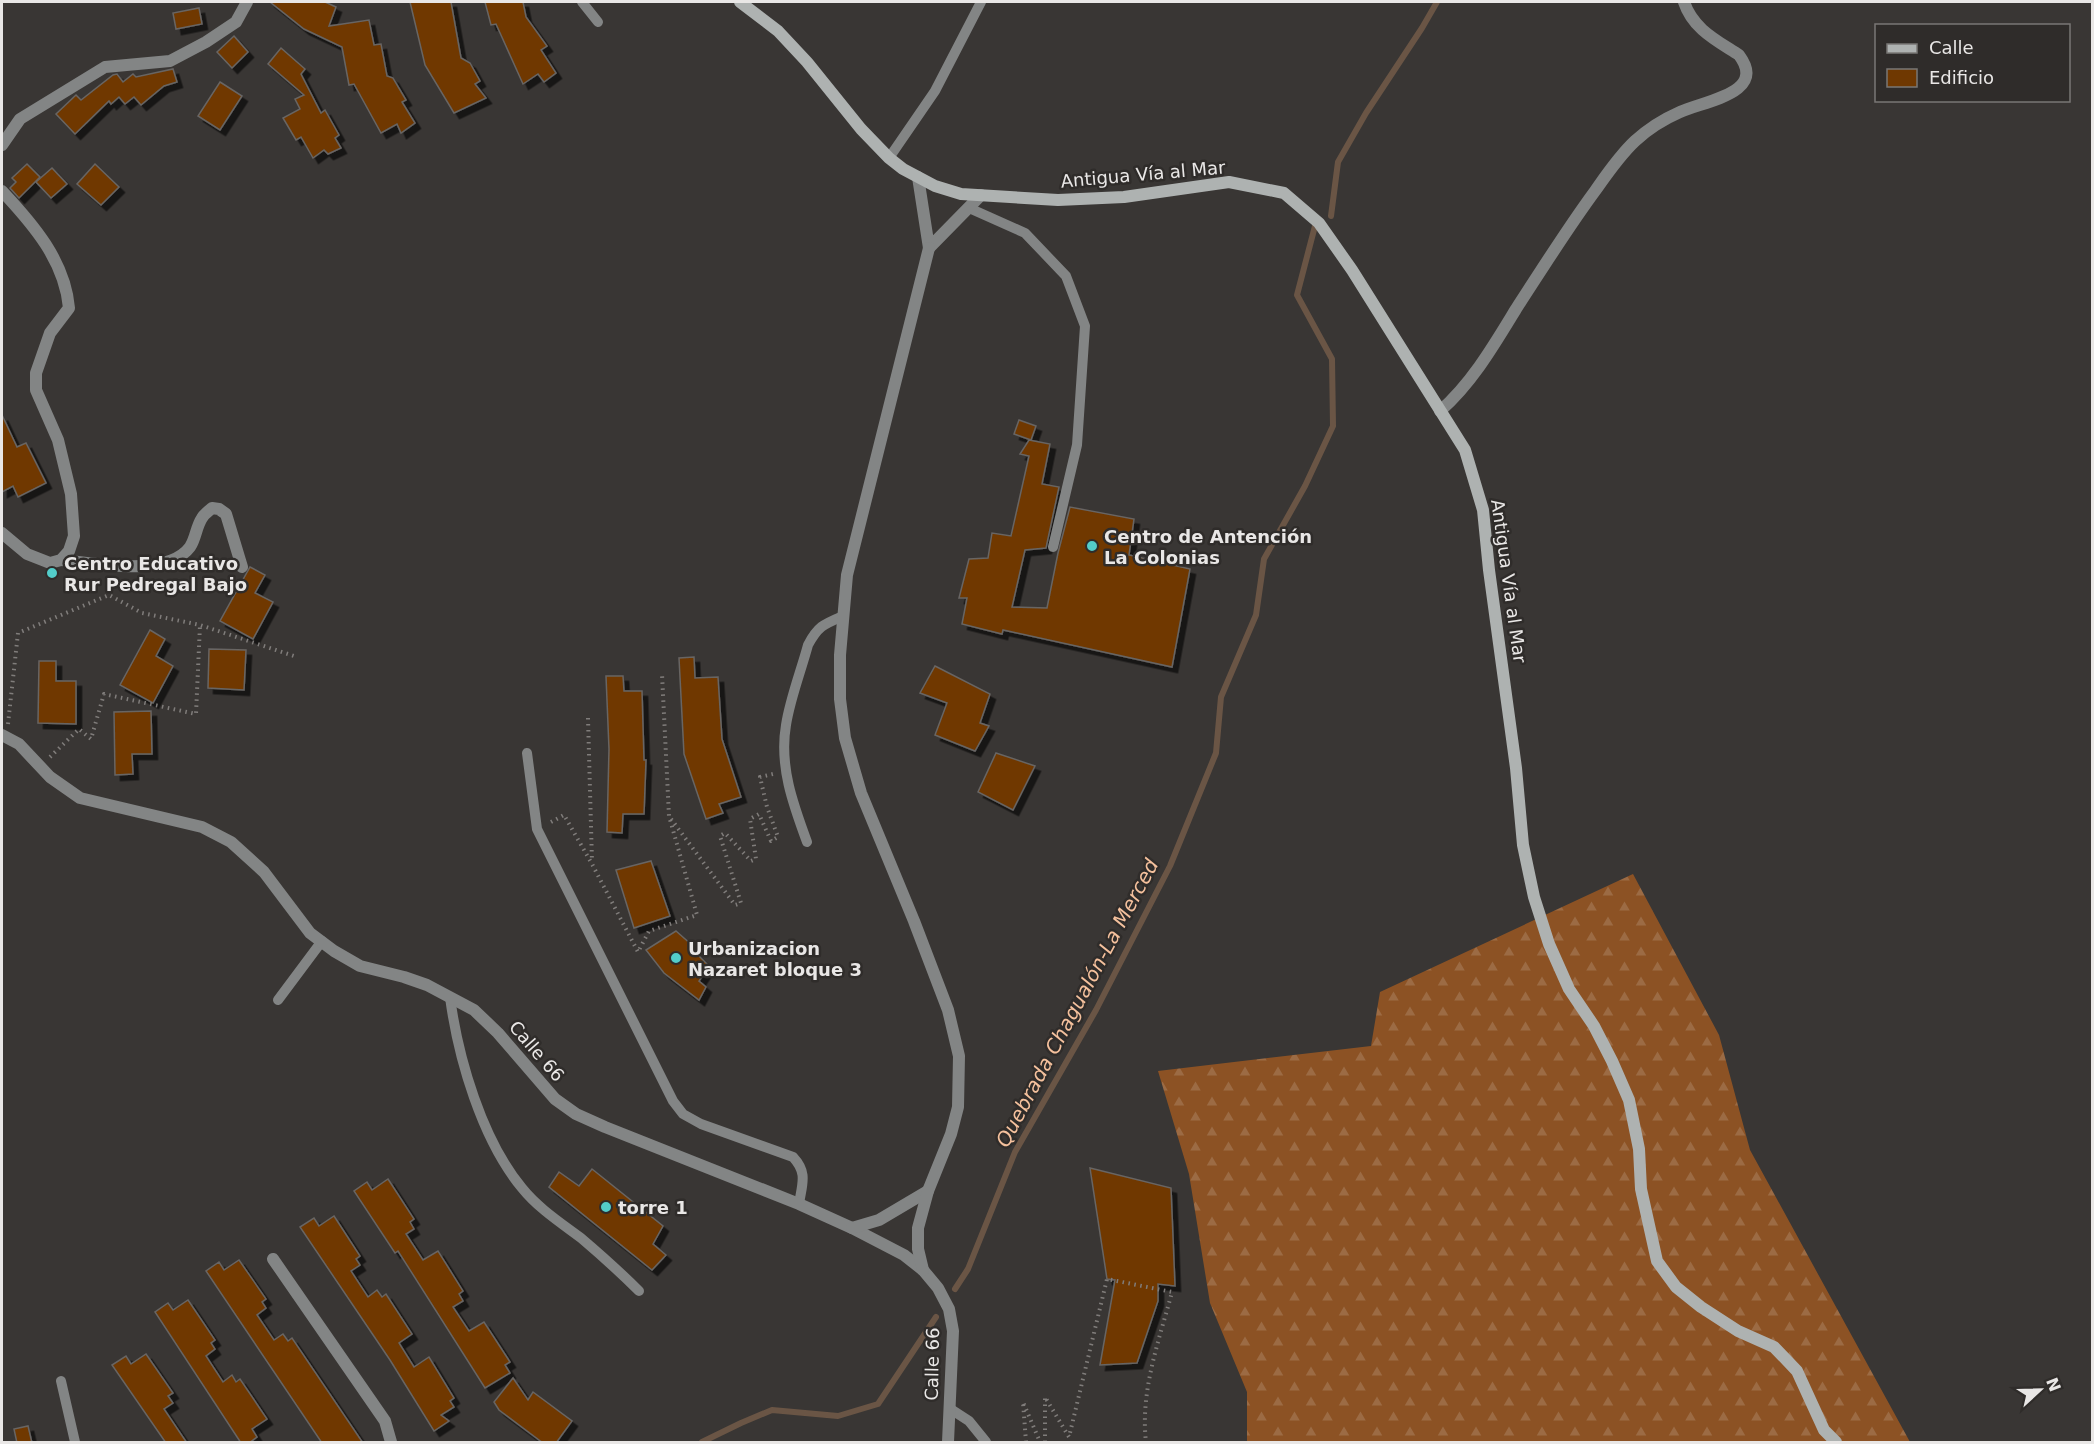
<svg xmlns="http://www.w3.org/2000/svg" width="2094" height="1444" font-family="'DejaVu Sans',sans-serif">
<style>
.forest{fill:url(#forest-firs)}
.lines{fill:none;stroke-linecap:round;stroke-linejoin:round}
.stream{stroke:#6a5545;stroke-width:6}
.building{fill:#6f3801;stroke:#686563;stroke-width:1.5;filter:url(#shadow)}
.path{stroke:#807d7b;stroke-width:4;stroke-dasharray:1.5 4.5;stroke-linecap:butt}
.service{stroke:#838585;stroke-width:10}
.minor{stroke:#838585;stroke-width:12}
.secondary{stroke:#aeb2b1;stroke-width:12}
.poi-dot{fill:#53cdca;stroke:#2f2c2a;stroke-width:2}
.labels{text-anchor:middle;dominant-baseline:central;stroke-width:5;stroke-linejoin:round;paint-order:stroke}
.street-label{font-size:18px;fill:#e9e7e6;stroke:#2f2c2a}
.poi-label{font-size:18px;font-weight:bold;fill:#e9e7e6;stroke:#2f2c2a;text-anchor:start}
.water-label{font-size:20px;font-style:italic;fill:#f5c19d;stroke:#2f2c2a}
</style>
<defs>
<pattern id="forest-firs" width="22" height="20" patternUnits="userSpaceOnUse" patternTransform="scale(1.5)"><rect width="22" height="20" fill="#8c5224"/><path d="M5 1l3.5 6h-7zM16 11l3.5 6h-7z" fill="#9c6b44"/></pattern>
<filter id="shadow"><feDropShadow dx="5.5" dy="5.5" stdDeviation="0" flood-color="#0009"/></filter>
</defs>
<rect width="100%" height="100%" fill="#393634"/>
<polygon class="forest" points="1633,874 1719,1035 1750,1150 1910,1442 1247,1442 1247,1392 1210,1303 1189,1174 1158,1071 1371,1046 1380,992"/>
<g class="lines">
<g class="stream">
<polyline points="1331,216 1338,162 1366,113 1422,28 1437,2"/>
<polyline points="955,1289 968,1269 1015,1152 1096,1010 1170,866 1216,753 1221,697 1256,615 1264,559 1305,486 1333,426 1332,359 1297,295 1315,226"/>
<polyline points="702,1442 741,1423 772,1410 838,1416 878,1404 936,1317"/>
</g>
</g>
<g class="building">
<polygon points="270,2 325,2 336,7 329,26 369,20 374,45 381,44 387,76 393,78 406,100 402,102 415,123 401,133 397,124 381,133 354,84 349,85 342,47 304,29"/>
<polygon points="410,2 451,2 461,58 470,63 480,81 475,84 486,98 454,113 425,65"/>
<polygon points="485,2 523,2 526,17 547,46 541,50 556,73 544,82 538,74 523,84 496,24 491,25"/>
<polygon points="199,8 202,24 176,29 173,13"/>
<polygon points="234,36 248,52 232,68 217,52"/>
<polygon points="281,48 305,69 301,74 321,113 325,110 339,135 335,138 341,148 328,154 324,150 313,158 301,137 296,140 283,118 300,109 295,99 304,95 268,64"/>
<polygon points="173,69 177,82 164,86 141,105 134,97 125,104 119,97 111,104 109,101 75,134 56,114 76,95 81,100 113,75 117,74 123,82 133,74 136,77"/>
<polygon points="220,82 242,96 220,130 198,116"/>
<polygon points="27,164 40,177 19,198 10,188 16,182 12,178"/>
<polygon points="95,164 119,187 101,205 77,184"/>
<polygon points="52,168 67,184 51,198 36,182"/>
<polygon points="2,415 17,447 26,443 46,483 18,497 13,486 2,492"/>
<polygon points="1019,420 1036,426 1031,440 1014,434"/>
<polygon points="1029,440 1050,444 1042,484 1059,487 1046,548 1025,550 1012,607 1047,608 1058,553 1070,507 1134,519 1129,555 1190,569 1172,667 1003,630 1002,634 962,624 967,598 959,598 969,559 988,558 992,533 1011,536 1029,456 1020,454"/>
<polygon points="250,567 265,575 255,593 273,602 253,639 220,621"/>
<polygon points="150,630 165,639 156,656 173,666 153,703 120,685"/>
<polygon points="209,649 246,650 244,690 208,688"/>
<polygon points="694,657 695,678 718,677 722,739 741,797 719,804 723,813 706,819 684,754 679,658"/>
<polygon points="39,661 56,661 56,681 76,681 76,724 38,723"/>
<polygon points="935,666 990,694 980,723 989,726 975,751 935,735 947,703 920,693"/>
<polygon points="606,676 623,676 624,691 642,691 644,760 646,760 644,814 623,814 622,833 607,832 609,749"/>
<polygon points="151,711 152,754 132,754 133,774 115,775 114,712"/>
<polygon points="996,753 1035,766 1013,810 978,792"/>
<polygon points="651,861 670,916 634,928 616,870"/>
<polygon points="676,931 693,946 691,948 709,966 699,981 706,987 699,1000 664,973 646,950"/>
<polygon points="1090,1168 1171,1188 1175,1286 1158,1284 1158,1301 1137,1363 1100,1365 1115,1280 1107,1279"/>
<polygon points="592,1169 663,1226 653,1244 666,1255 652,1270 549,1187 559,1172 579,1186"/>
<polygon points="388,1179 414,1219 410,1222 414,1229 406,1234 423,1260 438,1251 463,1291 459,1294 463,1301 453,1307 469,1331 484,1322 510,1362 505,1365 510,1373 485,1388 398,1251 395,1253 354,1191 367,1182 372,1190"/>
<polygon points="334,1216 360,1256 356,1259 360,1265 351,1271 368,1297 377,1290 382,1297 386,1294 412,1334 399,1343 414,1367 429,1357 454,1398 450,1401 454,1407 441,1415 449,1421 434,1431 390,1360 300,1227 314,1218 319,1226"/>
<polygon points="239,1260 266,1299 262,1302 266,1308 257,1315 274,1340 283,1334 288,1341 292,1338 363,1443 322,1443 206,1271 219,1262 224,1270"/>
<polygon points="188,1300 215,1340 211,1343 215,1349 206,1356 223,1382 232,1375 236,1382 240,1379 267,1419 252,1429 257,1437 249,1443 241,1443 155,1312 168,1303 173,1310"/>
<polygon points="146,1354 173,1393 168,1396 173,1403 164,1409 187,1443 166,1443 112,1365 126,1356 131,1364"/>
<polygon points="513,1378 528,1400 533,1392 572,1421 556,1443 543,1443 499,1410 494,1402"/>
<polygon points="28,1426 32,1443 17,1443 14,1429"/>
</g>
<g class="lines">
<g class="path">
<polyline points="588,718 592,862"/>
<polyline points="8,724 18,633 109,595 142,613 200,625 294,656"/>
<polyline points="50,757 79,729 91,739 104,694 196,714 200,625"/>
<polyline points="671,819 735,905 741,903 720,836 725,833 751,861 756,859 750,819 759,814 771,841 778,837 767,807 760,777 773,774"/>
<polyline points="551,822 564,815 592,864 638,952 649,931 697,915 669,816 662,674"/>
<polyline points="1026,1442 1023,1402 1040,1442"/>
<path d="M1045 1442V1397L1069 1437 1107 1279 1172 1292C1159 1341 1140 1391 1146 1442"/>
</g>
<g class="service">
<polyline points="582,2 598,22"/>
<polyline points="889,158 935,91 981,2"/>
<polyline points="969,208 1025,233 1066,276 1085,326 1077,445 1053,547"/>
<path d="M527 753 537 829 673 1101 683 1114 701 1124 793 1157C808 1173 802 1184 799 1204"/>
<path d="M807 842C793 804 779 766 786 725 790 699 801 671 808 645 818 626 824 624 843 616"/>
<path d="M450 997C458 1058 482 1140 522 1188 538 1208 561 1223 581 1238 601 1255 620 1272 639 1291"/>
<polyline points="278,1000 322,941"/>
<polyline points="61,1381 75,1442"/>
<polyline points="949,1408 969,1421 986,1442"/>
</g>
<g class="minor">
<polyline points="2,145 20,119 105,67 170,61 206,42 236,22 247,2"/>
<polyline points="918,177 929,248 981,195"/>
<path d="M2 191C33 224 65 261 69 308L50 333 36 373V390L58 440 71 494 74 536 69 551 61 560 50 563 27 554 2 533"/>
<path d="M1440 411C1472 383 1494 345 1516 309 1542 269 1567 229 1595 191 1607 174 1619 156 1635 141 1648 129 1664 119 1680 112 1703 101 1768 94 1739 55 1716 40 1693 29 1684 2"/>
<path d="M61 560C94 563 167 578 190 547 196 538 196 527 202 518 204 514 209 511 212 508L219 509 226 514 242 567"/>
<polyline points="2,735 19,744 50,777 80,798 202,827 231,842 264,872 310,933 334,951 360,966 404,977 427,985 474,1010 498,1033 555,1099 576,1114 605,1127 799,1204 852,1228 904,1255 923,1270 938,1288 949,1309 953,1331 948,1442"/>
<polyline points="852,1228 879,1220 928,1191"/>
<polyline points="273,1259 385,1421 391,1442"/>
<polyline points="923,1270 918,1249 918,1228 928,1191 951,1134 958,1107 959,1056 948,1010 914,921 861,793 845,738 840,699 840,655 847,575 929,248"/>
</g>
<polyline class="secondary" points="740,2 778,31 807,62 861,129 889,158 903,169 935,186 961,194 1058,200 1124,197 1229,182 1284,193 1319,223 1352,270 1465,450 1483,510 1489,570 1516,768 1523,845 1534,897 1549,944 1569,989 1594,1026 1612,1061 1629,1100 1639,1149 1641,1189 1657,1261 1676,1287 1701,1307 1738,1331 1774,1347 1797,1371 1824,1430 1836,1442"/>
</g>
<g class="poi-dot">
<circle cx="1092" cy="546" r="6"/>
<circle cx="52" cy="573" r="6"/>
<circle cx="676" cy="958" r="6"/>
<circle cx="606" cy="1207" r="6"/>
</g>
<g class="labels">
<g class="street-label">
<text transform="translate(1143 174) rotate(-5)">Antigua Vía al Mar</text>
<text transform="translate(1509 581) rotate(82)">Antigua Vía al Mar</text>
<text transform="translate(537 1051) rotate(49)">Calle 66</text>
<text transform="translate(932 1364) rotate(-89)">Calle 66</text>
</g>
<g class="poi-label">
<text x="1104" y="536">Centro de Antención<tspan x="1104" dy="21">La Colonias</tspan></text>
<text x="64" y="563">Centro Educativo<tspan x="64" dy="21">Rur Pedregal Bajo</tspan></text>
<text x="688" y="948">Urbanizacion<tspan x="688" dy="21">Nazaret bloque 3</tspan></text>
<text x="618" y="1207">torre 1</text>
</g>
<g class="water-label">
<text transform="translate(1077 1003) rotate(-62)">Quebrada Chagualón-La Merced</text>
</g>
</g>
<rect width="2094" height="1444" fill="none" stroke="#e9e7e6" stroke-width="6"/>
<rect x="1875" y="24" width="195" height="78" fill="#2f2c2a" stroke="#797775" stroke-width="1.5"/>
<rect x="1887" y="44" width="30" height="9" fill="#aeb2b1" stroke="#797775" stroke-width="1.5"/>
<text x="1929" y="54" font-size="18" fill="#e9e7e6">Calle</text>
<rect x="1887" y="69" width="30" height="18" fill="#6f3801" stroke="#797775" stroke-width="1.5"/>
<text x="1929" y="84" font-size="18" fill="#e9e7e6">Edificio</text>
<g transform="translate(2040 1390) rotate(68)" stroke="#2f2c2a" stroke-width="4.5" paint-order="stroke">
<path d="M0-4.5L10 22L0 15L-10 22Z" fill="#e9e7e6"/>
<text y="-9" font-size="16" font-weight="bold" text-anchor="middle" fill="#e9e7e6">N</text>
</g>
</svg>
